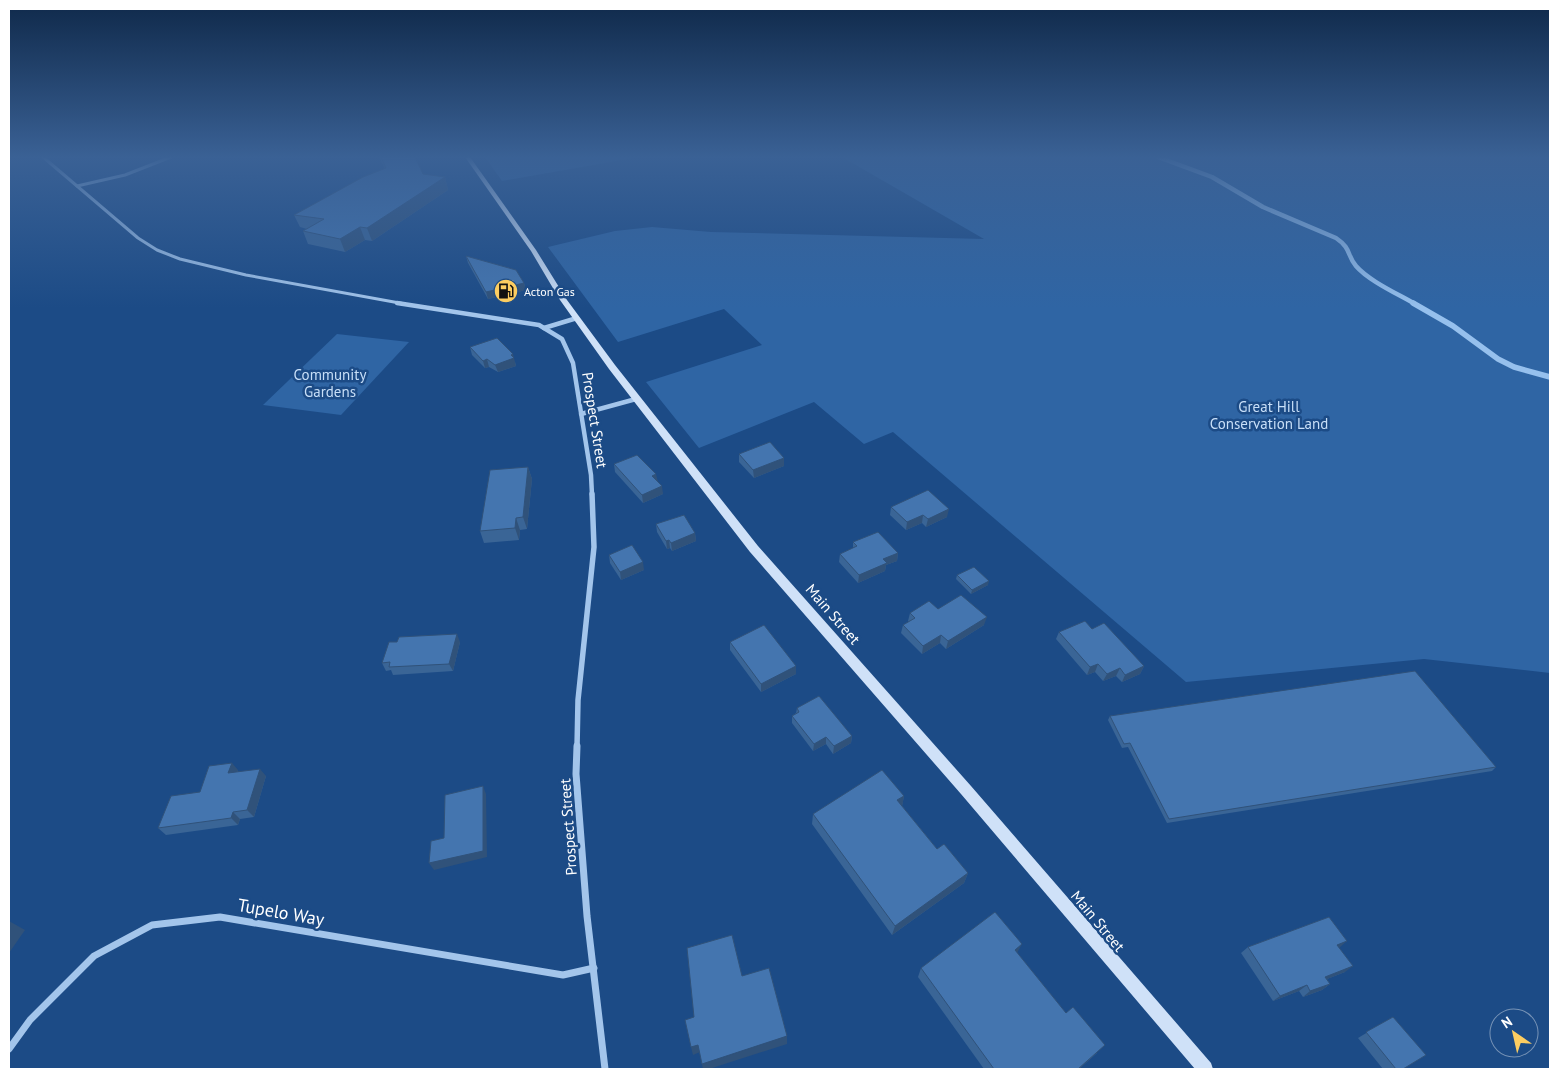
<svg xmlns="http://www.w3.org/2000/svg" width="1559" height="1078" font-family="'PT Sans',sans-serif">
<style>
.green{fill:#2f65a4}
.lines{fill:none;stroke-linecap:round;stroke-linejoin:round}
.stream-far1{stroke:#96c0ed;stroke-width:4.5}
.stream{stroke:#96c0ed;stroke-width:5.5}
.street-far3{stroke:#a3c5eb;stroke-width:3}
.street-far2{stroke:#a3c5eb;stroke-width:4.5}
.street-far1{stroke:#a3c5eb;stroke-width:5.5}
.street{stroke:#a3c5eb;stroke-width:7}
.secondary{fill:#cfe1f8;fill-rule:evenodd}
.wall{fill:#3a6596}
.shaded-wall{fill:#30527a}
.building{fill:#4475af;stroke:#30527a}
.labels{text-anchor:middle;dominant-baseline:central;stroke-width:5;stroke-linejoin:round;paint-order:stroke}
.far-poi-label{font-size:12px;fill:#fff;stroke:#1c4b86;text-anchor:start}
.park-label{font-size:15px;fill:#c8dff8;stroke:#1c4b86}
.street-label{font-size:15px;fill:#fff;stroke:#1c4b86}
.near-street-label{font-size:18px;fill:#fff;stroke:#1c4b86}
</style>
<rect width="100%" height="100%" fill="#1c4b86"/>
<g class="green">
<polygon points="485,157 639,157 502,181"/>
<polygon points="842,157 1550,157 1550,673 1424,659 1186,682 893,432 864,444 814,402 699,448 646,382 762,345 724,309 618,342 548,247 615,231 652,227 711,232 984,239"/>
<polygon points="337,334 409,342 341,415 263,405"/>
</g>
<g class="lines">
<path class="stream-far1" d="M1158 157 1212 177 1263 207 1336 238C1352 249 1346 254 1356 266 1369 281 1398 294 1415 304"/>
<polyline class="stream" points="1413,303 1453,326 1498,359 1514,367 1550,377"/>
<g class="street-far3">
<polyline points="43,157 138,238 157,250 180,259 246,275 405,304"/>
<polyline points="77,186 125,175 171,157"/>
</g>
<g class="street-far2">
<polyline points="397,303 539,325 562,339 573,363 591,475 592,495"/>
<polyline points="544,328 577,318"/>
<polyline points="581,414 636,399"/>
</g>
<polyline class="street-far1" points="577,747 578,700 594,547 592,494"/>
<g class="street">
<polyline points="577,746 576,774 587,916 605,1069"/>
<polyline points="9,1049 30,1020 94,956 152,925 220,917 563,975 594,968"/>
</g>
<polygon class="secondary" points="465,157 470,157 536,250 567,300 615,365 758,546 971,786 1211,1063 1213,1069 1195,1069 961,794 750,552 609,369 560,300 531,251"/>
</g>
<g class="wall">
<polygon points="379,157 415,157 423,174 445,177 448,190 372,241 365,240 345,252 308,244 303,231 307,229 300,227 294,215 385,169"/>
<polygon points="466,256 524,283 526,290 488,299 468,263"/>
<polygon points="470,347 515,362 516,366 498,372 489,367 485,368 472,355"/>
<polygon points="739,454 784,458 784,466 754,478 739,462"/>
<polygon points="614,464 658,482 663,494 643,503 615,472"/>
<polygon points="528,467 532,479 527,529 520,530 519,540 484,543 480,531"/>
<polygon points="891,507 947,517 926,527 922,523 906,530 890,515"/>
<polygon points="656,524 695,533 696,541 672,551 670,548 667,549 657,532"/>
<polygon points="853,542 898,553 897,561 886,565 885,571 858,583 839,562 840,554 853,548"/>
<polygon points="609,555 644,570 621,580 610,563"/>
<polygon points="957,575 988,585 971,594 956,579"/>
<polygon points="938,609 984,625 946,649 940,643 922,654 901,633 903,625 909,622 908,621 910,613"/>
<polygon points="1092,629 1144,666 1140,674 1122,682 1116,676 1103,681 1095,672 1087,675 1056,639 1059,632"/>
<polygon points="460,642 453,671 393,675 391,670 386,671 382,663"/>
<polygon points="730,642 796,674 761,692 730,650"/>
<polygon points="797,708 852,736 851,743 833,754 826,744 813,751 792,723 792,716 796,713"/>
<polygon points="1110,716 1496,767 1492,771 1167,823 1128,747 1122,748 1108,720"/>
<polygon points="238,770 238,772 266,776 254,817 240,819 238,825 166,835 158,828 200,792"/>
<polygon points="904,796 902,806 937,849 968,873 964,883 892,935 812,824 813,814"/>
<polygon points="1248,947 1339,948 1345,972 1327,979 1330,984 1322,990 1303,997 1299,991 1273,1001 1241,953"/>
<polygon points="1017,953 1097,1053 1079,1069 984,1069 918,977 921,968"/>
<polygon points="1393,1017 1403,1069 1383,1069 1358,1038"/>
</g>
<g class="shaded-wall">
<polygon points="445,177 448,190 372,241 367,228"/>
<polygon points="360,227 365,240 345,252 340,239"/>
<polygon points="524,283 526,290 488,299 486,292"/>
<polygon points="513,354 516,366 498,372 495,365"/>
<polygon points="487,359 489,367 485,368 483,361"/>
<polygon points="784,458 784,466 754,478 753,470"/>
<polygon points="528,467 532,479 527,529 523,517"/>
<polygon points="656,474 658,482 652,476"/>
<polygon points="662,486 663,494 643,503 642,495"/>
<polygon points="949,509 947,517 926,527 928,519"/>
<polygon points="923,515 922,523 906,530 907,522"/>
<polygon points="516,518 520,530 519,540 515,528"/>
<polygon points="695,533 696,541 672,551 671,543"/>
<polygon points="669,540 670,548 667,549 666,541"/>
<polygon points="898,553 897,561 886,565 885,571 858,583 859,575 883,559"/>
<polygon points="643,562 644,570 621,580 620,572"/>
<polygon points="989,581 988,585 971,594 972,590"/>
<polygon points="987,617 984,625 946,649 948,641"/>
<polygon points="457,634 460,642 453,671 449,664"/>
<polygon points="941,635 940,643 922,654 923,646"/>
<polygon points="1098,664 1095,672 1087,675 1090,667"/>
<polygon points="796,666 796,674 761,692 761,684"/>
<polygon points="1144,666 1140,674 1122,682 1125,675"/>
<polygon points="1120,668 1116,676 1103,681 1107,674"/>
<polygon points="852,736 851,743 833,754 834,746"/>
<polygon points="826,737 826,744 813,751 814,744"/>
<polygon points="232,763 238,770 235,780 228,773"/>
<polygon points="260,769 266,776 254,817 247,810"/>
<polygon points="483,786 486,794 487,857 434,870 429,863"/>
<polygon points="904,796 902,807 897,800"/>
<polygon points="233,812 240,819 238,825 231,818"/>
<polygon points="968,873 964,883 892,935 895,926"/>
<polygon points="9,921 25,930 9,953"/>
<polygon points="1347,941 1339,948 1337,945"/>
<polygon points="1022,944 1017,953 1015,950"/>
<polygon points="1353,966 1345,972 1317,983 1325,977"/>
<polygon points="1330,984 1322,990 1303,997 1310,991"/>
<polygon points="1307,985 1299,991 1273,1001 1280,996"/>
<polygon points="787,1036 787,1044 709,1069 703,1069 702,1064"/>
<polygon points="698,1045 700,1052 693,1055 691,1047"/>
<polygon points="1105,1045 1079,1069 1078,1069"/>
</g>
<g class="building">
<polygon points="381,157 415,157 423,174 445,177 367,228 360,227 340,239 303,231 324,219 294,215 363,177 386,168"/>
<polygon points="466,256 516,270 524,283 486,292"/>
<polygon points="497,338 513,354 511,355 514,358 495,365 487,359 483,361 470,347"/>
<polygon points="770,442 784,458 753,470 739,454"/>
<polygon points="637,455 656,474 652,476 662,486 642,495 614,464"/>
<polygon points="528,467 523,517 516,518 515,528 480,531 490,470"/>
<polygon points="928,490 949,509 928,519 923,515 907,522 891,507"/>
<polygon points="684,515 695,533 671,543 669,540 666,541 656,524"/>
<polygon points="878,532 898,553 883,559 887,563 859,575 840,554 857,546 853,542"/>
<polygon points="632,545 643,562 620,572 609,555"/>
<polygon points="974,567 989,581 972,590 957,575"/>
<polygon points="961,595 987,617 948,641 941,635 923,646 903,625 915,618 910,613 929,601 938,609"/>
<polygon points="1085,621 1092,629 1104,623 1144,666 1125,675 1120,668 1107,674 1098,664 1090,667 1059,632"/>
<polygon points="764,625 796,666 761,684 730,642"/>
<polygon points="457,634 449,664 389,667 390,662 382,663 389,642 397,642 399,637"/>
<polygon points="1415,671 1496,767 1169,819 1130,743 1124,744 1110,716"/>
<polygon points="819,696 852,736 834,746 826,737 814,744 792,716 799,712 797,708"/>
<polygon points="232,763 228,773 260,769 247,810 233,812 231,818 158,828 171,796 200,792 209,766"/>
<polygon points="882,770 904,796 897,800 937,849 944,844 968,873 895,926 813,814"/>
<polygon points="483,786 483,851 429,863 431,841 444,838 445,795"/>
<polygon points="995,912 1022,944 1015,950 1066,1013 1073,1007 1105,1045 1078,1069 994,1069 921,968"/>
<polygon points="1329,917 1347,941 1337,945 1353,966 1325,977 1330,984 1310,991 1307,985 1280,996 1248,947"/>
<polygon points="732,935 742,976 769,968 787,1036 702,1064 698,1045 691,1047 685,1020 694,1017 687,948"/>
<polygon points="1393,1017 1426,1055 1403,1069 1396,1069 1366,1032"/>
</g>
<linearGradient id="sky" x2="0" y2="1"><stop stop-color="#0f294a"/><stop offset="0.51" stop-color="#3a6195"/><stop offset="1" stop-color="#3a6195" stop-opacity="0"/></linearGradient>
<rect width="1559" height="308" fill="url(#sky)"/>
<defs>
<g id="fuel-disc" transform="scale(1.25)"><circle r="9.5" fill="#fccd61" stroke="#1c4b86"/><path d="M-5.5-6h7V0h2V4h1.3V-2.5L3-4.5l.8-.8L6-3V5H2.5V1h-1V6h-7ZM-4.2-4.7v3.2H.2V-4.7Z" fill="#111"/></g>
</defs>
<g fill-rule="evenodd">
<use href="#fuel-disc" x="506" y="291"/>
</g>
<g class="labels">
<g class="far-poi-label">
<text x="524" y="291">Acton Gas</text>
</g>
<g class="park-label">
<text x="330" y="374">Community<tspan x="330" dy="17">Gardens</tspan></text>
<text x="1269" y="406">Great Hill<tspan x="1269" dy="17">Conservation Land</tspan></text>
</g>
<g class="street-label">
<text transform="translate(595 420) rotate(81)">Prospect Street</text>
<text transform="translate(833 614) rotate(49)">Main Street</text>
<text transform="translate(568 827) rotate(-94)">Prospect Street</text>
<text transform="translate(1098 921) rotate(50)">Main Street</text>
</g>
<g class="near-street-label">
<text transform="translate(281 912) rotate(10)">Tupelo Way</text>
</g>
</g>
<rect width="1559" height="1078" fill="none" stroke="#ffffff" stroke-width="20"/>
<g transform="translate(1514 1033) rotate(326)"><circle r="24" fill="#1c4b86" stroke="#7793b6"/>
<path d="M0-4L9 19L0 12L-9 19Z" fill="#fccd61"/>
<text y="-8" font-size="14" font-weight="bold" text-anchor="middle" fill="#ffffff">N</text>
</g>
</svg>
